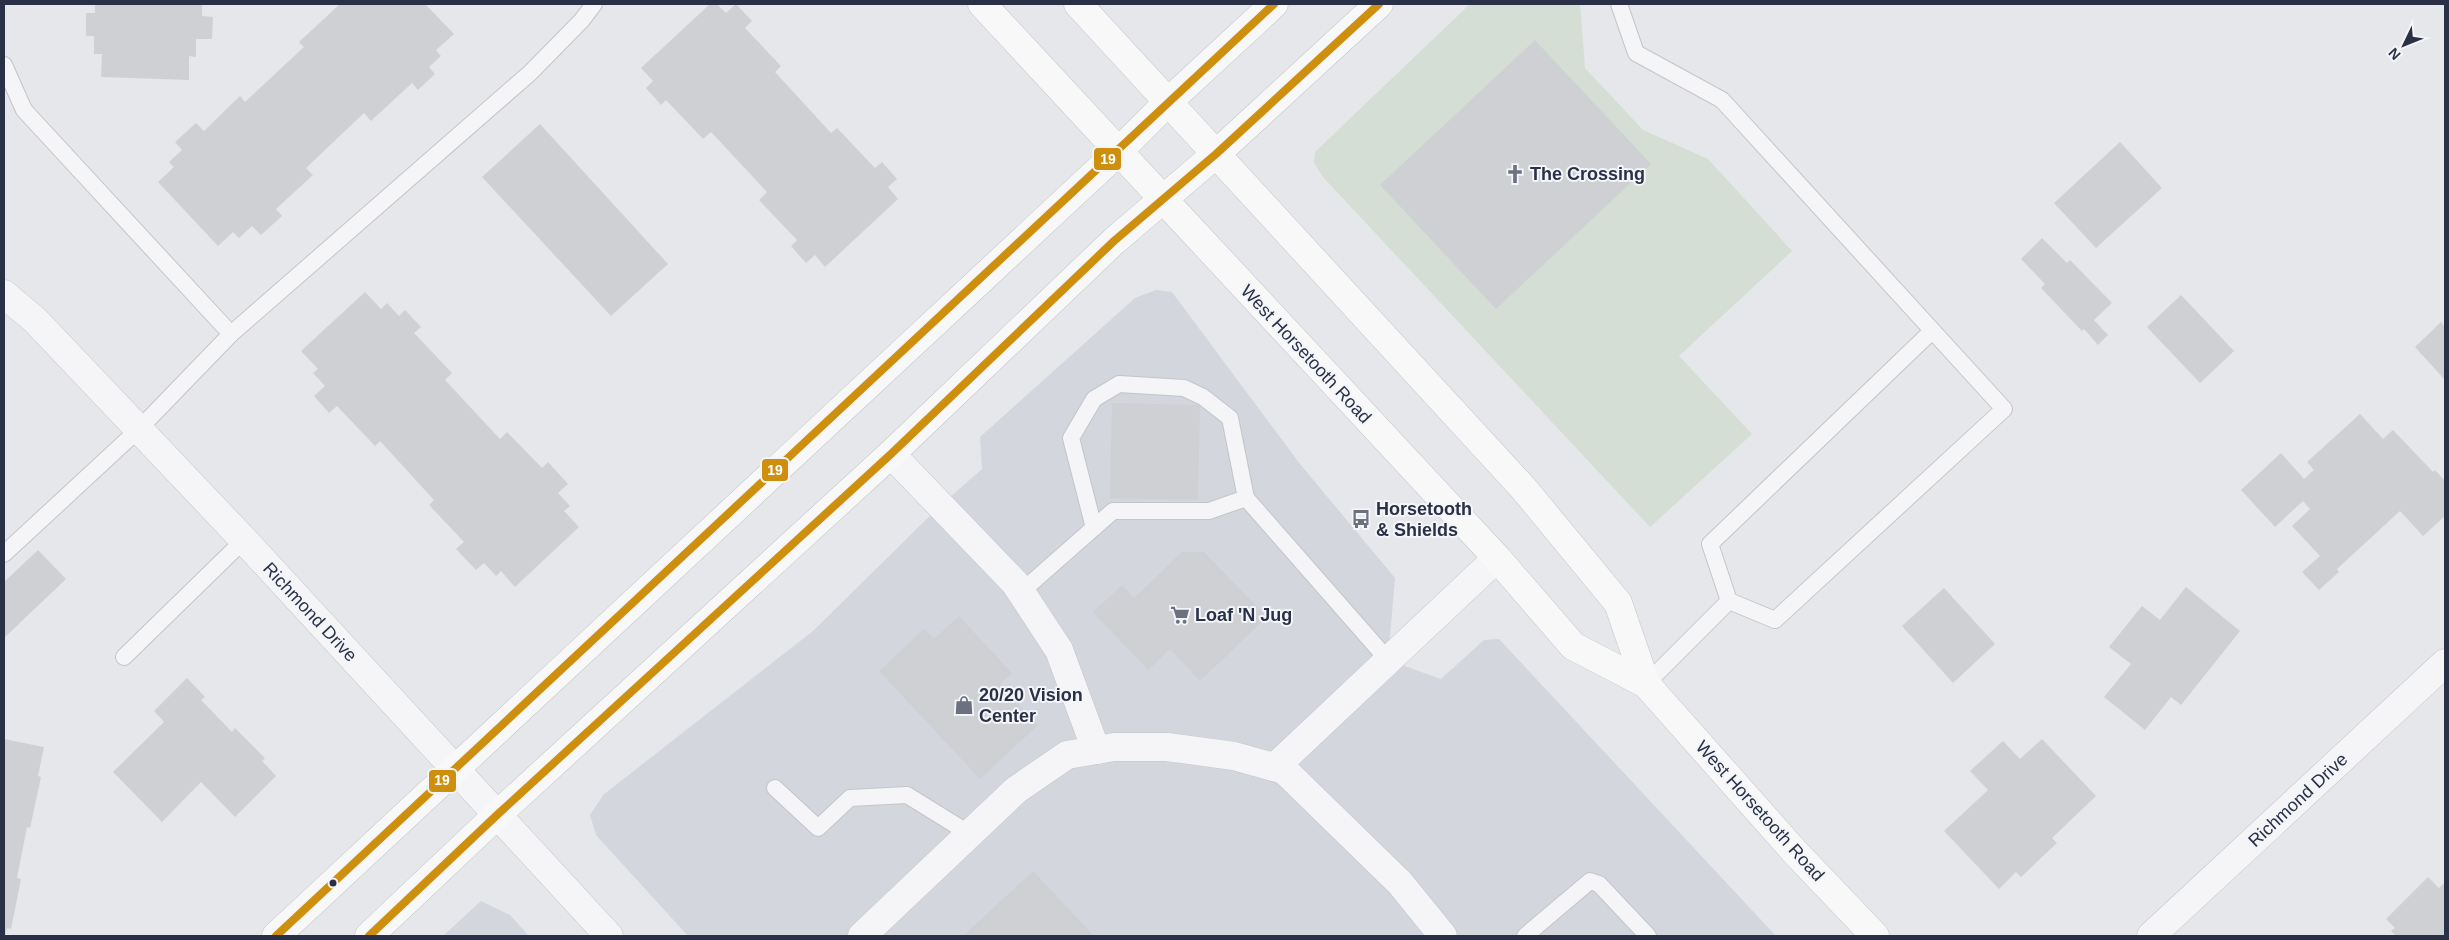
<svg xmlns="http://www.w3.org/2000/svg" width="2449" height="940" font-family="Arial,sans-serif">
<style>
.built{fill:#d3d6dd}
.green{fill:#d4ded5}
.building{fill:#cfd0d4}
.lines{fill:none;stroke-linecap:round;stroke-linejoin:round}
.lane-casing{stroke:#c3c5c8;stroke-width:18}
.street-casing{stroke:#c3c5c8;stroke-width:29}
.secondary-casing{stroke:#c3c5c8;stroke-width:29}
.primary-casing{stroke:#c1c4c8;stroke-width:29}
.lane{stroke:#f5f5f7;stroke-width:16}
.street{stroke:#f5f5f7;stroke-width:28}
.secondary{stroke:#f8f8f8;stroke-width:28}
.primary{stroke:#f8f8f8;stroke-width:28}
.bus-1-casing{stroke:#f3f5f9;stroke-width:11}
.bus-1{stroke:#ce8f0e;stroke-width:8}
.bus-dot{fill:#2a3146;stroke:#f3f5f9;stroke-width:2}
.labels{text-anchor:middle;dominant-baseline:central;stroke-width:4;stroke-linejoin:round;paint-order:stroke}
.poi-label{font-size:18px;font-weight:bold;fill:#2a3146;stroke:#f3f5f9;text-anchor:start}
.street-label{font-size:18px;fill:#2a3146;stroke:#f3f5f9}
.line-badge{stroke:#f3f5f9;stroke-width:2}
.badge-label{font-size:14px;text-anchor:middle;font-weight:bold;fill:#fff}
</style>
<rect width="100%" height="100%" fill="#e5e7ea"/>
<g class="built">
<polygon points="1156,290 1172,292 1300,464 1395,578 1388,660 1441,679 1484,640 1499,639 1776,936 688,936 596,835 590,815 603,795 813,631 941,505 982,469 980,437 1135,298"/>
<polygon points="481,901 510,915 529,936 443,936"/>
</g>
<polygon class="green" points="1470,4 1580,4 1585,68 1643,130 1708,159 1792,251 1679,356 1752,434 1650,527 1322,176 1314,162 1315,152"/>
<g class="building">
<polygon points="95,4 202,4 202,16 213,17 212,39 196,39 196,57 189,56 189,80 101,77 102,54 94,54 94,36 86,36 86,13 95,13"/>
<polygon points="340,4 425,4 454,34 436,50 441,56 429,67 435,74 418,90 412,83 371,121 364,113 306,168 313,175 276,209 282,216 261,235 252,226 239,238 233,232 218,246 158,182 174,167 169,162 182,150 175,142 196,123 204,131 240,96 245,102 304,47 299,42"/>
<polygon points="710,4 717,4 726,13 736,4 752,21 745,28 781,66 775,72 831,133 837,128 875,168 882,162 897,179 888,187 898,199 825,267 815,255 806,263 791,246 797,240 759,200 767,192 711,132 703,139 666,100 661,105 646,88 653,81 641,68"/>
<polygon points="1535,40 1651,164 1496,309 1380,185"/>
<polygon points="540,124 668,264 611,316 482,177"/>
<polygon points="2120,142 2162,188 2096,248 2054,203"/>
<polygon points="2042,238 2067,263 2070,260 2112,303 2094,320 2108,335 2098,345 2084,329 2082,331 2041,288 2045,284 2021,259"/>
<polygon points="365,292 381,309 387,303 399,316 405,310 421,327 414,333 452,373 445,380 500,439 507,432 542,468 548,462 568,484 558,493 570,506 564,511 579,527 515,587 501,571 496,576 484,563 476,570 456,549 464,542 429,505 434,500 380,441 375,446 337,406 329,413 314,396 325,386 313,373 318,369 301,351"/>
<polygon points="2181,295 2234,351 2200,383 2147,327"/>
<polygon points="2441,322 2445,327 2445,380 2415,347"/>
<polygon points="1112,403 1200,405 1198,500 1110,498"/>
<polygon points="2360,414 2383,439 2393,430 2433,472 2435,470 2445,481 2445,516 2423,536 2400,511 2337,569 2339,572 2319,590 2302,572 2320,556 2292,526 2310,509 2303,501 2275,527 2241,490 2281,453 2304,479 2314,470 2307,462"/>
<polygon points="38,550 66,579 4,638 4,582"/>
<polygon points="1182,552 1204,552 1267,617 1200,681 1170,649 1148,670 1093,612 1122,585 1134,598"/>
<polygon points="2186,587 2240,631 2181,705 2171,697 2145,730 2104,697 2131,664 2109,647 2142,606 2160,620"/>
<polygon points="1944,588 1995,644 1953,683 1902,626"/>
<polygon points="959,616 1012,673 1000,684 1038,725 980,779 879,671 924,629 934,639"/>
<polygon points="187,678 205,697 201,700 232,732 235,728 265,758 262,761 276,776 235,817 201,782 162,822 113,772 164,722 154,711"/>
<polygon points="4,739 44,747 38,776 41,777 30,828 27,827 17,878 21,879 11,929 7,928 5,936"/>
<polygon points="2042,739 2096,796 2052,838 2057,843 2021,877 2016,872 1999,889 1944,831 1988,790 1970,771 2003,741 2020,759"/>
<polygon points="1033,871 1094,936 963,936"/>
<polygon points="2428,877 2439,888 2445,882 2445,936 2396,936 2391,931 2395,928 2386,919"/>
</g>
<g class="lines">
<g class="lane-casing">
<g id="lane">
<polyline points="1619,4 1636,53 1722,100 2004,409 1775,620 1729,601 1710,544 1932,331"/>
<polyline points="4,65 24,110 231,334"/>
<polyline points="1094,528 1071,438 1094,399 1119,384 1184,388 1203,397 1230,418 1246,498"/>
<polyline points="4,554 139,429 231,334 530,73 582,20 594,4"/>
<polyline points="1021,592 1113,511 1209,511 1246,498 1388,660"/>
<polyline points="124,657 244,540"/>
<polyline points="1646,684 1729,601"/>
<polyline points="775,788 818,828 850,798 907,795 970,834"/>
<polyline points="1525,936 1590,881 1599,884 1648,936"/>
</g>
</g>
<g class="street-casing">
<g id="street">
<polyline points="4,294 35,320 244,540 609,936"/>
<polyline points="891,454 1015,583 1059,650 1096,750"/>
<polyline points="1275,767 1497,558"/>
<polyline points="862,936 1016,790 1067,755 1114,747 1167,747 1234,756 1284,770 1400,883 1443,936"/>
<polyline points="2151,936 2445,663"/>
</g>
</g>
<g class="secondary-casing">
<g id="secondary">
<polyline points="1379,4 1216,154 1524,489 1618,603 1646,684"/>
<polyline points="1168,102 1274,4"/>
<polyline points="1163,199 1497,558 1573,646 1646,684 1794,851 1875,936"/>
</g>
</g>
<g class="primary-casing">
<g id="primary">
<polyline points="982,4 1163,199"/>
<polyline points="276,936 1118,152 1168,102"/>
<polyline points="369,936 497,815 891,454 1114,241 1216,154 1078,4"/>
</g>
</g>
<use href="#lane" class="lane"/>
<use href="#street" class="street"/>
<use href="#secondary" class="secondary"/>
<use href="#primary" class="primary"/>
<g class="bus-1-casing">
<g id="bus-1">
<polyline points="276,936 1274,4"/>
<polyline points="369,936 497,815 891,454 1114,241 1216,154 1379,4"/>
</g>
</g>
<use href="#bus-1" class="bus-1"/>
</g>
<defs>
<g id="church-bare" transform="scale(1.5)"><path d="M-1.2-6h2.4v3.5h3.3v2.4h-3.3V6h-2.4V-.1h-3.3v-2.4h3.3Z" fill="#6b717f" stroke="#f3f5f9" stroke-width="2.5" paint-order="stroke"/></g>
<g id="bus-bare" transform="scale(1.5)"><path d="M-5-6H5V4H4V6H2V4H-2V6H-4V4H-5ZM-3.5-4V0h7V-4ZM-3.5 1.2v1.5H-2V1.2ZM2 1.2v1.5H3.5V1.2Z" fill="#6b717f" stroke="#f3f5f9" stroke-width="2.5" paint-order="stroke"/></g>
<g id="supermarket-bare" transform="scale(1.5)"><path d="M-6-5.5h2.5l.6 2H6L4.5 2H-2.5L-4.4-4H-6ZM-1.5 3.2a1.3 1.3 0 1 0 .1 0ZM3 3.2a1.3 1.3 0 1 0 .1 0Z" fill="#6b717f" stroke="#f3f5f9" stroke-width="2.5" paint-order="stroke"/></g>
<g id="shop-bare" transform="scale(1.5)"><path d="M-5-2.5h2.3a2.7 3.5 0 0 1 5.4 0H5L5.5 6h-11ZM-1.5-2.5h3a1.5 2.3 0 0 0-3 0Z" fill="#6b717f" stroke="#f3f5f9" stroke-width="2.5" paint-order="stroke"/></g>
</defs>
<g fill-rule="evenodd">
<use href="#church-bare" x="1515" y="174"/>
<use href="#bus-bare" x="1361" y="519"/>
<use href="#supermarket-bare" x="1180" y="615"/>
<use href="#shop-bare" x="964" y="705"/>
</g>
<circle class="bus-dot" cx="333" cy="883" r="4.5"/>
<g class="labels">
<g class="poi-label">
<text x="1530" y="174">The Crossing</text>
<text x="1376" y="509">Horsetooth<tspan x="1376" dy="21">&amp; Shields</tspan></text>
<text x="1195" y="615">Loaf 'N Jug</text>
<text x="979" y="695">20/20 Vision<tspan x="979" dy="21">Center</tspan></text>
</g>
<g class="street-label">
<text transform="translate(1306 354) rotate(47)">West Horsetooth Road</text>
<text transform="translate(310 612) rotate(47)">Richmond Drive</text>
<text transform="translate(2298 800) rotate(-43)">Richmond Drive</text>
<text transform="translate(1760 811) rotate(48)">West Horsetooth Road</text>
</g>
</g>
<g class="line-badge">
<rect x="1093" y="147" width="29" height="24" rx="5" fill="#ce8f0e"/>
<rect x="761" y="458" width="28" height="24" rx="5" fill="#ce8f0e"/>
<rect x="428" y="769" width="29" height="24" rx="5" fill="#ce8f0e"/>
</g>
<g class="badge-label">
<text x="1108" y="164">19</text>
<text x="775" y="475">19</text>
<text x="442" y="785">19</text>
</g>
<rect width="2449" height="940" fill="none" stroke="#2a3146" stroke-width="10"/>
<g transform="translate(2404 45) rotate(227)" stroke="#f3f5f9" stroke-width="4" paint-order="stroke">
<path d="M0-4L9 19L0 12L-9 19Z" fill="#2a3146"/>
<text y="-8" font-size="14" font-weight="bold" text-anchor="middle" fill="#2a3146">N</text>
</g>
</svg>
